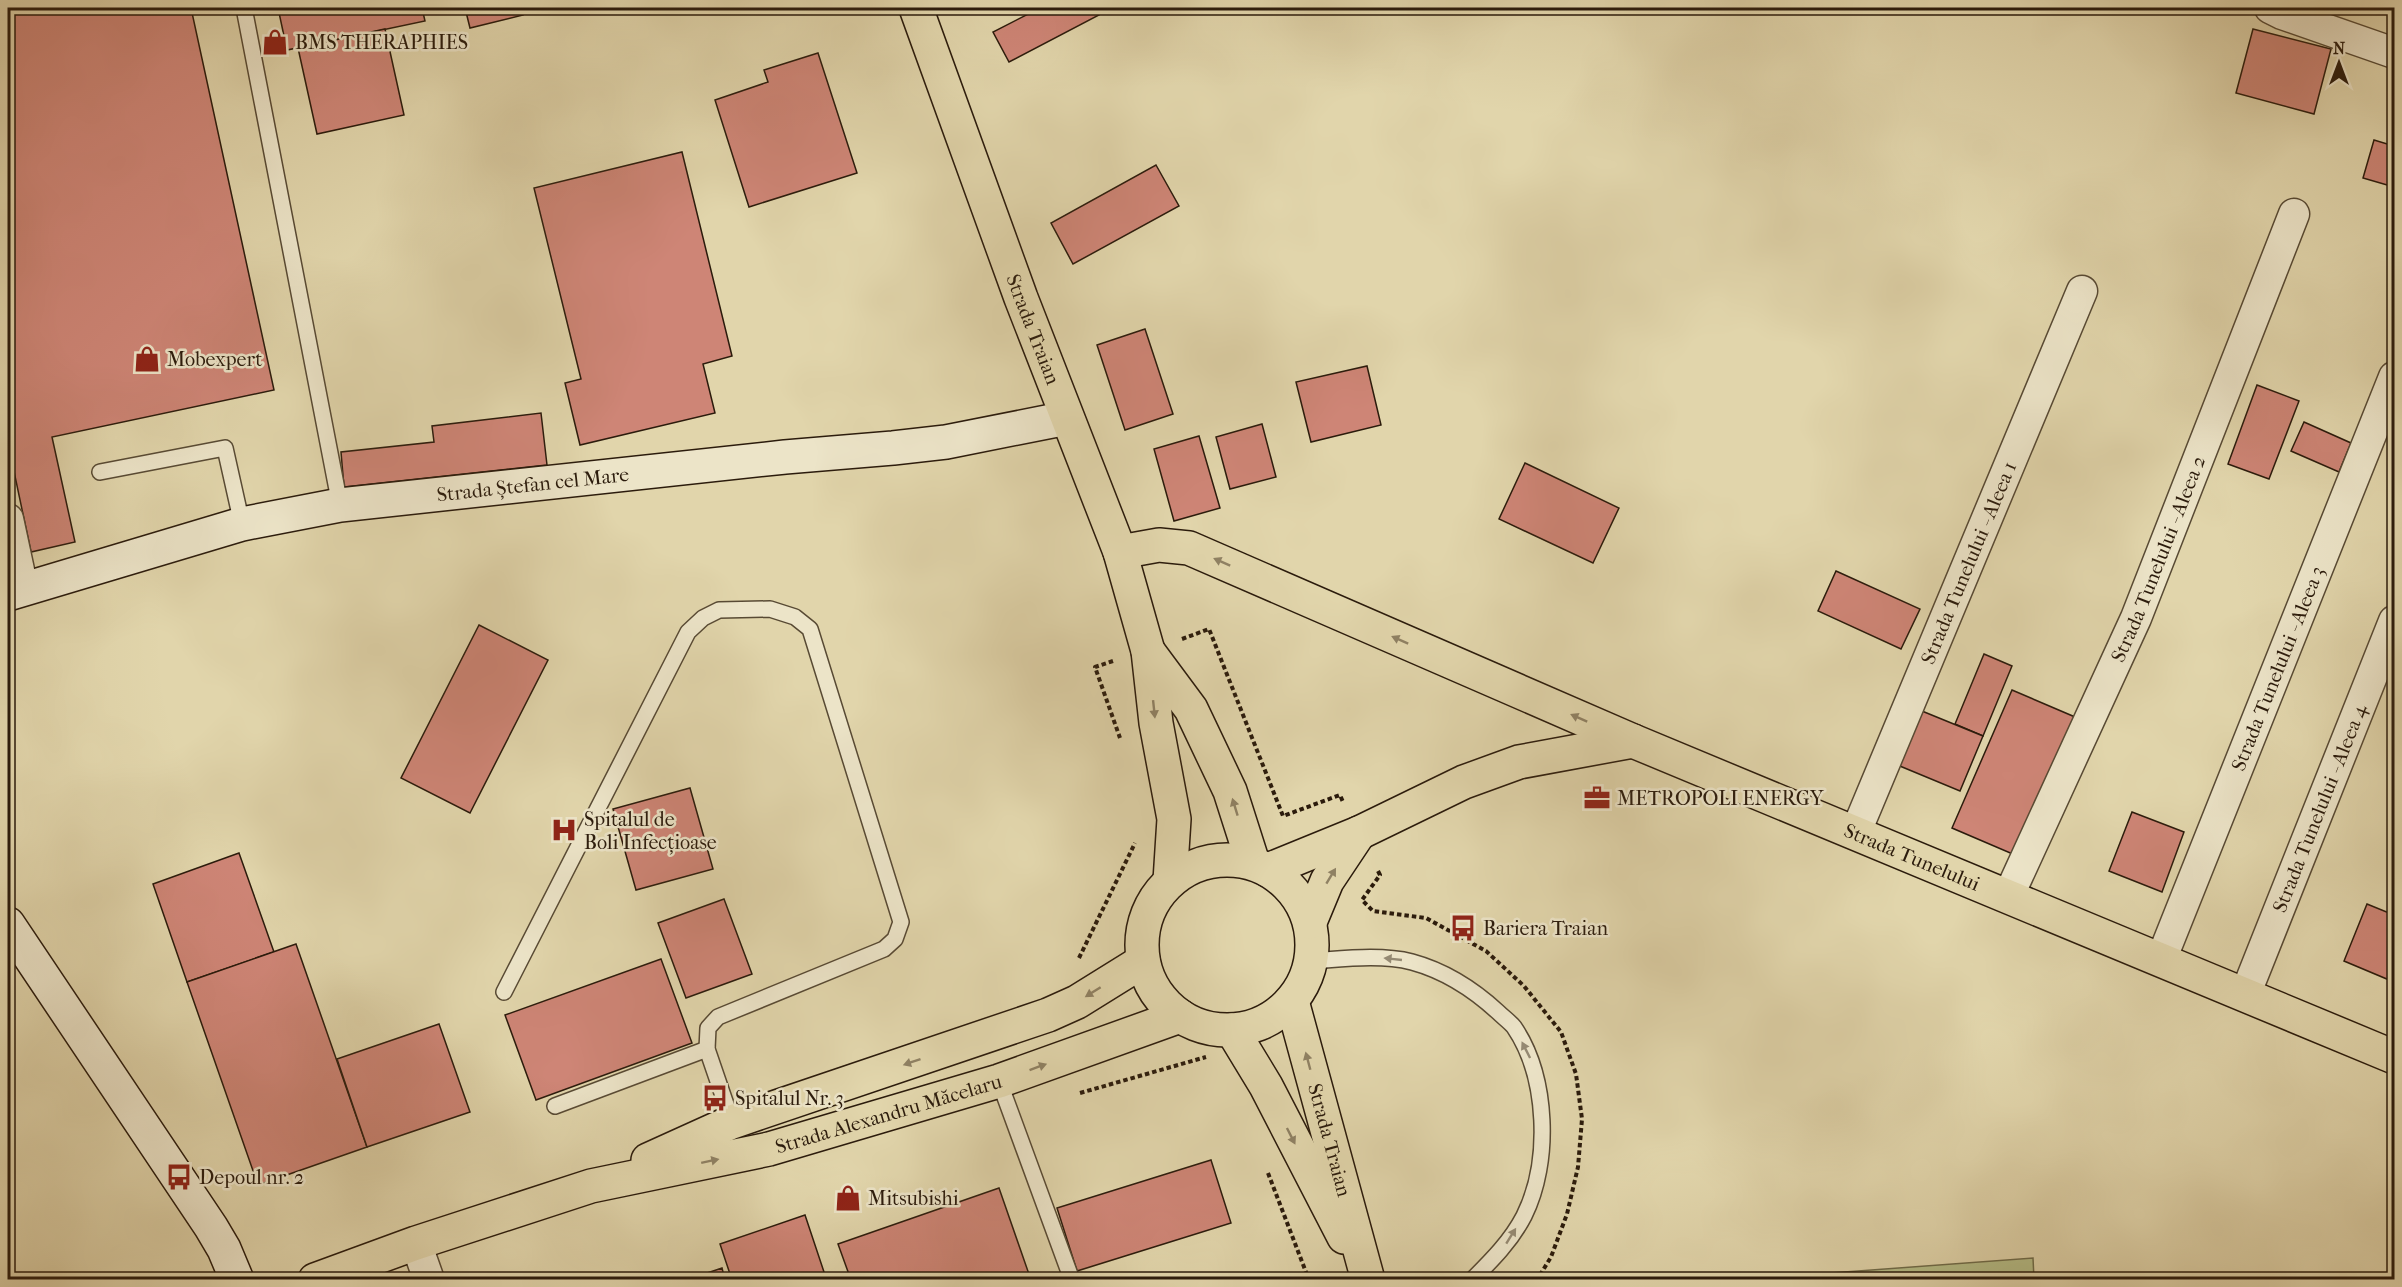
<svg xmlns="http://www.w3.org/2000/svg" width="2402" height="1287" font-family="'IM FELL French Canon',serif">
<style>
.green{fill:#b5bd87;stroke:#706c4a;stroke-width:1.5}
.building{fill:#ce8576;stroke:#2b1b0c;stroke-width:1.5}
.lines{fill:none;stroke-linecap:round;stroke-linejoin:round}
.lane-casing{stroke:#584a34;stroke-width:18}
.street-casing{stroke:#584a34;stroke-width:33}
.secondary-casing{stroke:#2b1b0c;stroke-width:36}
.primary-casing{stroke:#2b1b0c;stroke-width:36}
.highway-casing{stroke:#2b1b0c;stroke-width:36}
.path{stroke:#2b1b0c;stroke-width:4;stroke-dasharray:4.5 3;stroke-linecap:butt}
.lane{stroke:#ece4c8;stroke-width:15}
.street{stroke:#ece4c8;stroke-width:30}
.secondary{stroke:#ece4c8;stroke-width:33}
.primary{stroke:#e1d5ab;stroke-width:33}
.highway{stroke:#e1d5ab;stroke-width:33}
.oneway{fill:#8f8163}
.oneway2{fill:#958a73}
.labels{text-anchor:middle;dominant-baseline:central;stroke-width:5;stroke-linejoin:round;paint-order:stroke}
.poi-label{font-size:20px;fill:#2b1b0c;stroke:#ece4c8;text-anchor:start}
.street-label{font-size:20px;fill:#2b1b0c;stroke:#ece4c8}
</style>
<rect width="100%" height="100%" fill="#e1d5ab"/>
<filter id="stains"><feTurbulence type="fractalNoise" baseFrequency=".00333" numOctaves="4"/><feColorMatrix values="0 0 0 0 .2 0 0 0 0 .09 0 0 0 0 .02 0 0 0 .5 -.17"/></filter>
<radialGradient id="worn" r=".72"><stop offset=".6" stop-color="#630" stop-opacity="0"/><stop offset="1" stop-color="#630" stop-opacity=".3"/></radialGradient>
<polygon class="green" points="2033,1258 2034,1279 1804,1279 1804,1275"/>
<g class="building">
<polygon points="8,8 191,8 274,390 52,437 75,542 31,552 8,443"/>
<polygon points="278,8 422,8 425,21 287,50"/>
<polygon points="465,8 521,8 523,15 470,28"/>
<polygon points="1040,8 1095,8 1099,15 1009,62 993,32"/>
<polygon points="385,29 404,115 317,134 298,48"/>
<polygon points="2253,29 2331,49 2314,114 2236,93"/>
<polygon points="818,53 857,173 749,207 715,100 768,82 764,70"/>
<polygon points="2374,140 2394,146 2394,187 2363,178"/>
<polygon points="682,152 732,356 703,364 715,413 580,445 565,383 581,379 534,188"/>
<polygon points="1156,165 1179,206 1073,264 1051,223"/>
<polygon points="1145,329 1173,414 1125,430 1097,345"/>
<polygon points="1367,366 1381,425 1311,442 1296,382"/>
<polygon points="2257,385 2299,401 2269,479 2228,464"/>
<polygon points="541,413 547,465 344,487 341,452 434,442 432,426"/>
<polygon points="2304,422 2351,443 2339,472 2291,451"/>
<polygon points="1262,424 1276,477 1230,489 1216,437"/>
<polygon points="1199,436 1220,508 1174,521 1154,449"/>
<polygon points="1525,463 1619,508 1593,563 1499,519"/>
<polygon points="1836,571 1920,609 1901,649 1818,611"/>
<polygon points="479,625 548,660 470,813 401,778"/>
<polygon points="1984,654 2012,666 1983,736 1955,724"/>
<polygon points="2012,690 2075,717 2015,855 1952,828"/>
<polygon points="1917,709 1983,736 1960,791 1895,764"/>
<polygon points="690,788 713,869 636,890 613,809"/>
<polygon points="2132,812 2184,832 2162,892 2109,871"/>
<polygon points="239,853 274,952 187,982 153,884"/>
<polygon points="724,899 752,974 686,998 658,923"/>
<polygon points="2367,904 2394,915 2394,982 2344,961"/>
<polygon points="296,944 367,1147 258,1185 187,982"/>
<polygon points="661,959 692,1043 536,1100 505,1015"/>
<polygon points="439,1024 470,1112 367,1147 337,1059"/>
<polygon points="1211,1160 1231,1223 1077,1271 1057,1208"/>
<polygon points="999,1188 1031,1280 851,1280 838,1244"/>
<polygon points="805,1215 825,1275 812,1280 732,1280 720,1244"/>
<polygon points="722,1268 725,1280 689,1280 689,1279"/>
</g>
<g class="lines">
<g class="lane-casing">
<g id="lane">
<polyline points="244,8 340,505"/>
<polyline points="100,472 225,448 242,524"/>
<path d="M1311 961C1343 959 1380 954 1412 962 1445 971 1473 989 1498 1012 1503 1017 1510 1022 1514 1027 1548 1077 1551 1162 1524 1216 1511 1241 1492 1260 1472 1280"/>
<polyline points="504,992 688,632 703,618 719,610 770,609 795,617 810,629 901,922 895,939 884,949 718,1017 708,1028 707,1049 732,1122"/>
<polyline points="999,1081 1072,1280"/>
<polyline points="555,1106 707,1049"/>
</g>
</g>
<g class="street-casing">
<g id="street">
<polyline points="2270,8 2282,14 2394,53"/>
<polyline points="8,519 23,589"/>
<path id="s1" d="M1855 834 2082 291"/>
<path id="s2" d="M2008 897 2136 618 2294 214"/>
<path id="s3" d="M2161 960 2394 377"/>
<path id="s4" d="M2245 995 2394 621"/>
<polyline points="416,1243 429,1280"/>
</g>
</g>
<g class="secondary-casing">
<g id="secondary">
<path id="s5" d="M8 594 242 524 340 505 785 457 893 448 946 442 1067 418"/>
<polyline points="8,924 211,1227 224,1249 237,1280"/>
</g>
</g>
<g class="primary-casing">
<g id="primary">
<path id="s6" d="M916 8 1021 298 1120 552 1148 651 1156 723 1174 819 1170 881"/>
<polyline points="1148,651 1191,709 1230,791 1253,863"/>
<path id="s7" d="M1292 1001 1368 1280"/>
<polyline points="1232,1030 1266,1086 1344,1237"/>
</g>
</g>
<g class="highway-casing">
<g id="highway">
<path id="s8" d="M1120 552 1159 545 1189 548 1633 741 2394 1057"/>
<circle cx="1227" cy="945" r="85"/>
<polyline points="1268,870 1359,833 1464,782 1519,762 1633,741"/>
<polyline points="1310,922 1327,881 1359,833"/>
<polyline points="648,1160 732,1122 1048,1015 1077,1002 1143,961"/>
<path id="s9" d="M315 1280 416 1243 591 1186 769 1149 999 1081 1180 1016"/>
</g>
</g>
<g class="path">
<polyline points="1182,639 1209,629 1283,816 1340,795 1343,802"/>
<polyline points="1113,661 1095,667 1120,738"/>
<polyline points="1378,871 1380,875 1362,900 1373,911 1426,918 1486,951 1524,986 1561,1032 1576,1074 1582,1119 1578,1167 1567,1214 1551,1257 1537,1280"/>
<polyline points="1079,958 1135,843"/>
<polyline points="1080,1093 1206,1057"/>
<polyline points="1268,1173 1309,1280"/>
</g>
<use href="#lane" class="lane"/>
<use href="#street" class="street"/>
<use href="#secondary" class="secondary"/>
<use href="#primary" class="primary"/>
<use href="#highway" class="highway"/>
</g>
<defs><path id="oneway-solid" d="M-6-.8H1V-3.2L6.5 0L1 3.2V.8H-6Z" transform="scale(1.5)"/></defs>
<g class="oneway">
<use href="#oneway-solid" transform="translate(1222 562) rotate(-156)"/>
<use href="#oneway-solid" transform="translate(1400 640) rotate(-156)"/>
<use href="#oneway-solid" transform="translate(1154 709) rotate(84)"/>
<use href="#oneway-solid" transform="translate(1579 718) rotate(-156)"/>
<use href="#oneway-solid" transform="translate(1235 807) rotate(-107)"/>
<use href="#oneway-solid" transform="translate(1331 876) rotate(-59)"/>
<use href="#oneway-solid" transform="translate(1093 992) rotate(148)"/>
<use href="#oneway-solid" transform="translate(1308 1061) rotate(-105)"/>
<use href="#oneway-solid" transform="translate(912 1062) rotate(161)"/>
<use href="#oneway-solid" transform="translate(1038 1067) rotate(-20)"/>
<use href="#oneway-solid" transform="translate(1291 1136) rotate(63)"/>
<use href="#oneway-solid" transform="translate(710 1161) rotate(-12)"/>
</g>
<g class="oneway2">
<use href="#oneway-solid" transform="translate(1393 959) rotate(-174)"/>
<use href="#oneway-solid" transform="translate(1526 1050) rotate(-117)"/>
<use href="#oneway-solid" transform="translate(1511 1236) rotate(-58)"/>
</g>
<defs>
<g id="shop-bare" transform="scale(2.07)"><path d="M-5-2.5h2.3a2.7 3.5 0 0 1 5.4 0H5L5.5 6h-11ZM-1.5-2.5h3a1.5 2.3 0 0 0-3 0Z" fill="#8f2418" stroke="#ece4c8" stroke-width="2.5" paint-order="stroke"/></g>
<g id="office-bare" transform="scale(2.07)"><path d="M-6-3h4V-5.5h4V-3h4V5H-6ZM-1-4.5V-3h2v-1.5ZM-6 0V1H6V0Z" fill="#8f2418" stroke="#ece4c8" stroke-width="2.5" paint-order="stroke"/></g>
<g id="hospital-bare" transform="scale(2.07)"><path d="M-5-5h3v3.5h4V-5h3V5h-3V1.5h-4V5h-3Z" fill="#8f2418" stroke="#ece4c8" stroke-width="2.5" paint-order="stroke"/></g>
<g id="bus-bare" transform="scale(2.07)"><path d="M-5-6H5V4H4V6H2V4H-2V6H-4V4H-5ZM-3.5-4V0h7V-4ZM-3.5 1.2v1.5H-2V1.2ZM2 1.2v1.5H3.5V1.2Z" fill="#8f2418" stroke="#ece4c8" stroke-width="2.5" paint-order="stroke"/></g>
</defs>
<g fill-rule="evenodd">
<use href="#shop-bare" x="275" y="42"/>
<use href="#shop-bare" x="147" y="359"/>
<use href="#office-bare" x="1597" y="798"/>
<use href="#hospital-bare" x="564" y="830"/>
<use href="#bus-bare" x="1463" y="928"/>
<use href="#bus-bare" x="715" y="1098"/>
<use href="#bus-bare" x="179" y="1177"/>
<use href="#shop-bare" x="848" y="1198"/>
</g>
<g class="labels">
<g class="poi-label">
<text x="295" y="42">BMS THERAPHIES</text>
<text x="167" y="359">Mobexpert</text>
<text x="1617" y="798">METROPOLI ENERGY</text>
<text x="584" y="819">Spitalul de<tspan x="584" dy="23">Boli Infecțioase</tspan></text>
<text x="1483" y="928">Bariera Traian</text>
<text x="735" y="1098">Spitalul Nr. 3</text>
<text x="199" y="1177">Depoul nr. 2</text>
<text x="868" y="1198">Mitsubishi</text>
</g>
<g class="street-label">
<text stroke="none"><textPath href="#s6" startOffset="342">Strada Traian</textPath></text>
<text stroke="none"><textPath href="#s5" startOffset="538">Strada Ștefan cel Mare</textPath></text>
<text stroke="none"><textPath href="#s2" startOffset="370">Strada Tunelului - Aleea 2</textPath></text>
<text stroke="none"><textPath href="#s1" startOffset="294">Strada Tunelului - Aleea 1</textPath></text>
<text stroke="none"><textPath href="#s3" startOffset="314">Strada Tunelului - Aleea 3</textPath></text>
<text stroke="none"><textPath href="#s4" startOffset="201">Strada Tunelului - Aleea 4</textPath></text>
<text stroke="none"><textPath href="#s8" startOffset="856">Strada Tunelului</textPath></text>
<text stroke="none"><textPath href="#s9" startOffset="598">Strada Alexandru Măcelaru</textPath></text>
<text stroke="none"><textPath href="#s7" startOffset="144">Strada Traian</textPath></text>
</g>
</g>
<rect width="2402" height="1287" fill="none" stroke="#e1d5ab" stroke-width="30"/>
<rect x="9" y="9" width="2384" height="1269" fill="none" stroke="#2b1b0c" stroke-width="3"/>
<rect x="15" y="15" width="2372" height="1257" fill="none" stroke="#2b1b0c" stroke-width="1.5"/>
<g transform="translate(2339 63)" stroke="#ece4c8" stroke-width="4.5" paint-order="stroke">
<path d="M0-4.5L10 22L0 15L-10 22Z" fill="#2b1b0c"/>
<text y="-9" font-size="16" font-weight="bold" text-anchor="middle" fill="#2b1b0c">N</text>
</g>
<rect width="100%" height="100%" filter="url(#stains)"/>
<rect width="100%" height="100%" fill="url(#worn)"/>
</svg>
